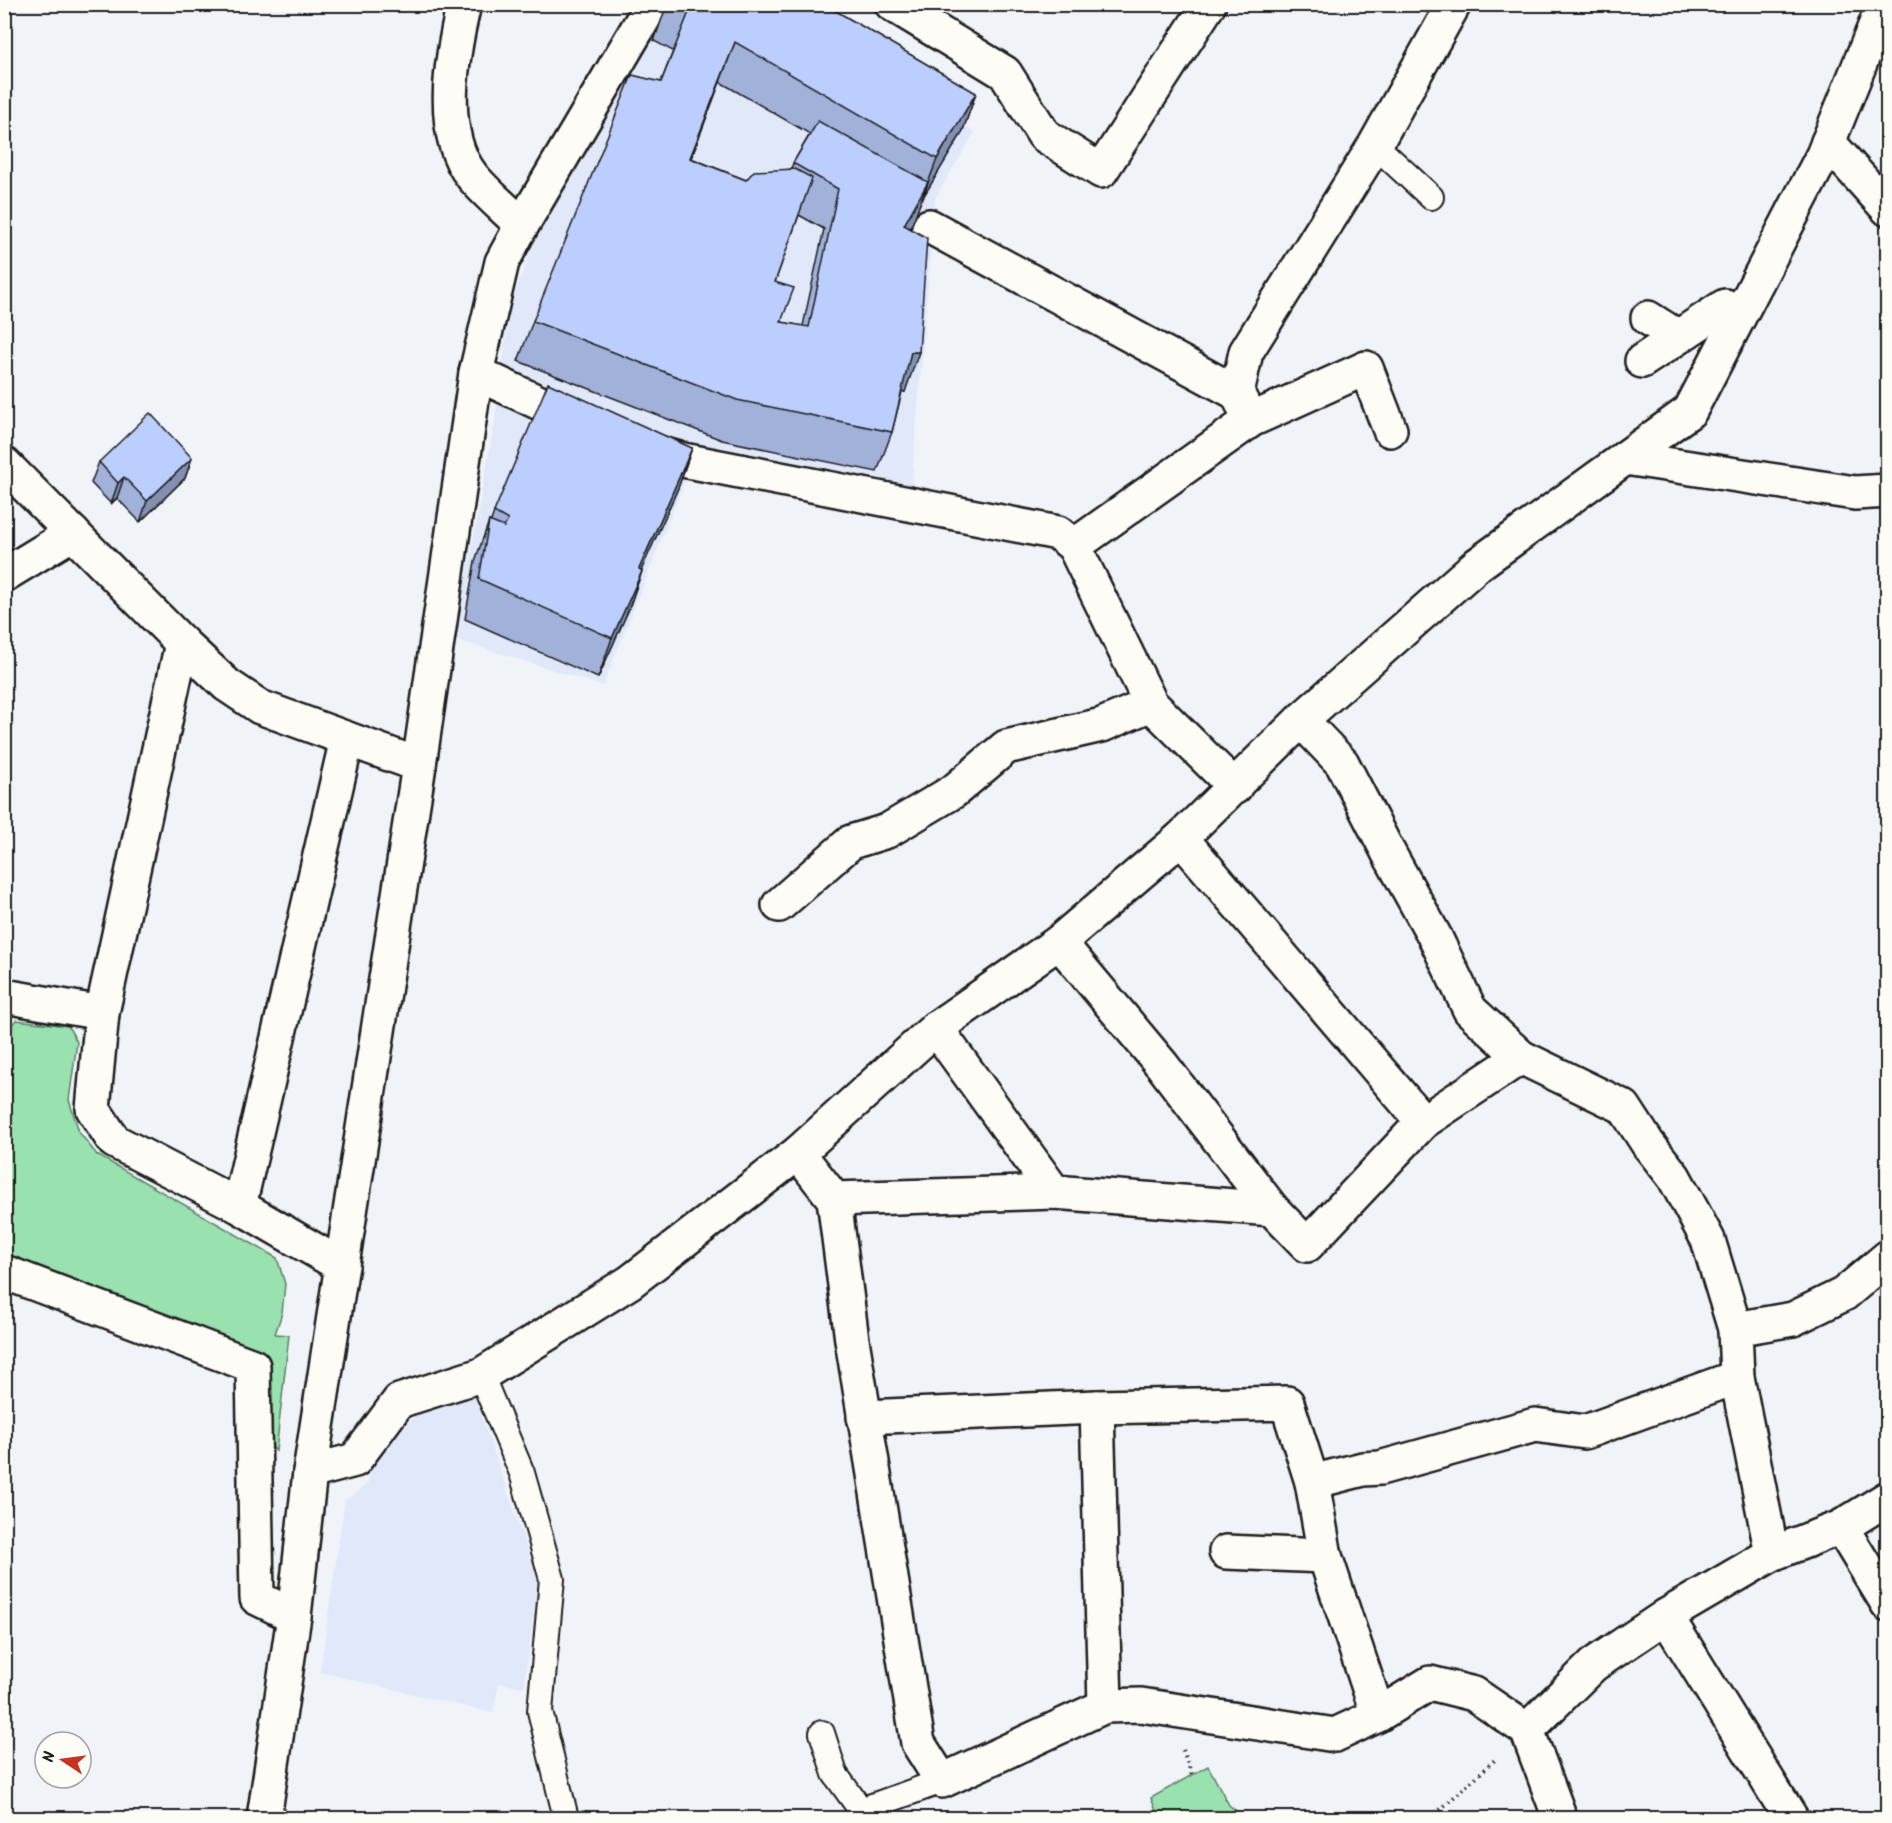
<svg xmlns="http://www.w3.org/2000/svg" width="1892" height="1823" font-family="Kalam,sans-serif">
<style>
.built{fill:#e0e8fa}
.green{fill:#99e1af;stroke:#5a7e66;stroke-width:1.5}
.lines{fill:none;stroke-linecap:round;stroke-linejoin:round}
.lane-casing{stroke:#1c1c1c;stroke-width:28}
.street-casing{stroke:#1c1c1c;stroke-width:38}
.secondary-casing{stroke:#1c1c1c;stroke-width:38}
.path{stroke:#1c1c1c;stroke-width:4;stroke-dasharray:1.5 4.5;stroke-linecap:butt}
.lane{stroke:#fdfcf7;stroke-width:24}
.street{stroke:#fdfcf7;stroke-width:33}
.secondary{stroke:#fdfcf7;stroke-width:33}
.wall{fill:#a1b1da;stroke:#1c1c1c;stroke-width:1.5;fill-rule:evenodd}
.shaded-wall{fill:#8390b2;stroke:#1c1c1c;stroke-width:1.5}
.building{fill:#bbcefe;stroke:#1c1c1c;stroke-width:1.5}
</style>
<rect width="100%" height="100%" fill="#f0f3f8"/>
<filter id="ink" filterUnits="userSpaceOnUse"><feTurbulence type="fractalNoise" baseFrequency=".0167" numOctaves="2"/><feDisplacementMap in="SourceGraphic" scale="12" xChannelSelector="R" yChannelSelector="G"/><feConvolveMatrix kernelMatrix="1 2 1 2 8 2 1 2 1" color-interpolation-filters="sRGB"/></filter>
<g filter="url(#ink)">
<g class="built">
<polygon points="667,5 750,5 975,132 935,198 911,492 696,453 603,686 455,639 495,420 511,301 541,227"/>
<polygon points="473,1392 538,1580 524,1687 499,1683 493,1713 320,1672 345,1501 367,1484 373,1466 387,1443 422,1410"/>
</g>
<g class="green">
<polygon points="16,1020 68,1026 77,1042 69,1100 79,1132 97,1155 277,1258 285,1284 282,1313 275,1334 289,1335 276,1451 271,1446 263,1351 5,1253 5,1032"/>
<polygon points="1208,1766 1229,1805 1245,1818 1159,1818 1151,1798"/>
</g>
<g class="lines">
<g class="lane-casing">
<g id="lane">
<polyline points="1375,145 1431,197"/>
<polyline points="481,1375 522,1473 552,1579 540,1711 566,1818"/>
<polyline points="822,1733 835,1774 861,1810 942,1781"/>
</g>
</g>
<g class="street-casing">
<g id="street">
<path d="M464 4C452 55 437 132 472 176 486 193 505 209 522 225"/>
<polyline points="892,4 1005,73 1044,135 1101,171 1209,4"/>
<polyline points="1828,142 1888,209"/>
<polyline points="929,226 1237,393 1246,411"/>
<polyline points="1648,318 1678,337"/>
<polyline points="1642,361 1725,306 1741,312"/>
<polyline points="476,373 580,422"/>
<polyline points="1237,393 1246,352 1375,145 1454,4"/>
<polyline points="644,449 683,460 1058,533 1074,546 1151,704 1235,787"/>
<polyline points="1625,458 1855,493 1888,491"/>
<polyline points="4,464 182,643 102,1013 93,1109 114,1141 239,1206 342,1266"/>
<polyline points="1074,546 1251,420 1366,368 1390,430"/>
<polyline points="4,575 73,533"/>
<polyline points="182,643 227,685 260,707 419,765"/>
<polyline points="1301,720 1477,565 1690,411 1823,155 1884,4"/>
<polyline points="1181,838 1423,1122"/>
<polyline points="779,905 851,842 887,831 954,791 1006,747 1102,725 1151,704"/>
<polyline points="1059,942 1162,1065 1272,1209"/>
<polyline points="4,996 102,1013"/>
<polyline points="936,1028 1054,1192"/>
<polyline points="798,1153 834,1199 852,1340 918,1743 942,1781 1105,1706 1141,1705 1335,1735 1378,1715 1430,1683 1474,1694 1527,1730 1560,1818"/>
<polyline points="834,1199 1054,1192 1272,1209 1307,1245 1423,1122 1521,1057"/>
<polyline points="239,1206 347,739"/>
<polyline points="4,1272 253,1366 257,1598 294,1616"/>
<polyline points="1735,1329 1737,1377 1772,1554"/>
<polyline points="1097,1407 1105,1706"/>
<polyline points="864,1417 1097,1407 1287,1403 1312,1482 1325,1556 1378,1715"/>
<polyline points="310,1472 355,1460 399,1401 481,1375 630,1282 798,1153 936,1028 1059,942 1181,838 1301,720 1342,763 1388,852 1435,937 1470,1010 1521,1057 1624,1107 1648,1144 1674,1177 1708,1240 1735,1329 1793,1319 1844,1294 1888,1257"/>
<polyline points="1312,1482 1363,1469 1380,1468 1535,1425 1585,1432 1737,1377"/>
<polyline points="1841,1527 1888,1604"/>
<polyline points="1226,1552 1325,1556"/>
<polyline points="1666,1616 1791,1818"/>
<polyline points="1527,1730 1593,1665 1666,1616 1772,1554 1841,1527 1888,1498"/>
</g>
</g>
<g class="secondary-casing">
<polyline id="secondary" points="264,1818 294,1616 310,1472 419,765 476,373 502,262 522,225 652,4"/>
</g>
<g class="path">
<polyline points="1183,1750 1192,1775"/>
<polyline points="1431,1818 1497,1758"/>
</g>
<use href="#lane" class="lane"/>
<use href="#street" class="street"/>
<use href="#secondary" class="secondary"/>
</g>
<g class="wall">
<path d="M667 4H824L976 93 962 133 922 198 913 222 910 228 905 392H902L892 432 877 472 722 440 518 361 533 321 661 82 673 51 654 41ZM720 82 810 134 793 163 791 169 746 180 691 158ZM799 215 824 229 803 326 782 322 775 282Z"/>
<polygon points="692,448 678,488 641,570 642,571 628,611 598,678 465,619 475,561 489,521 491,521 494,512"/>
<polygon points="192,458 185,478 140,522 117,498 111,504 91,483 99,462"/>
</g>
<g class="shaded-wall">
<polygon points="735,42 720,82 676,198 690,158"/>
<polygon points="976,93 962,133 922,199 937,159"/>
<polygon points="928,182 913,222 889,265 904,225"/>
<polygon points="911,352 919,352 905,392 897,392"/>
<polygon points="692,448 678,488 624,609 639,569"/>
<polygon points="192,458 185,478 140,522 147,501"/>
<polygon points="124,477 117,498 111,504 118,483"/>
<polygon points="642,571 628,611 598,678 612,638"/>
</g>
<g class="building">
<polygon points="675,4 824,4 976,93 937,159 735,42 690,158 746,180 754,171 795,169 812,178 775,282 794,288 781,322 809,327 838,189 793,163 818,121 928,182 904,225 927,238 919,352 911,352 892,432 737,400 533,321 632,75 661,82 689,12"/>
<polygon points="548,383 692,448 639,569 642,571 612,638 479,579 489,521 504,527 508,520 494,512"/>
<polygon points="150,413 192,458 147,501 124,477 118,483 99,462"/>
</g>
</g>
<rect width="1892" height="1823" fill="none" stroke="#fdfcf7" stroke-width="24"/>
<rect x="12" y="12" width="1868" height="1799" fill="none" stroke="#1c1c1c" stroke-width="2" filter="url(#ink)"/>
<g transform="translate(63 1760) rotate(283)"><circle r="28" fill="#fdfcf7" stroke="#a3a29f" stroke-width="1.5"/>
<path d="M0-4.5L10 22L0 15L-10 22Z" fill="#c8321e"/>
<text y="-9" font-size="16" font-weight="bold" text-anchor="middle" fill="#1c1c1c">N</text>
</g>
</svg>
